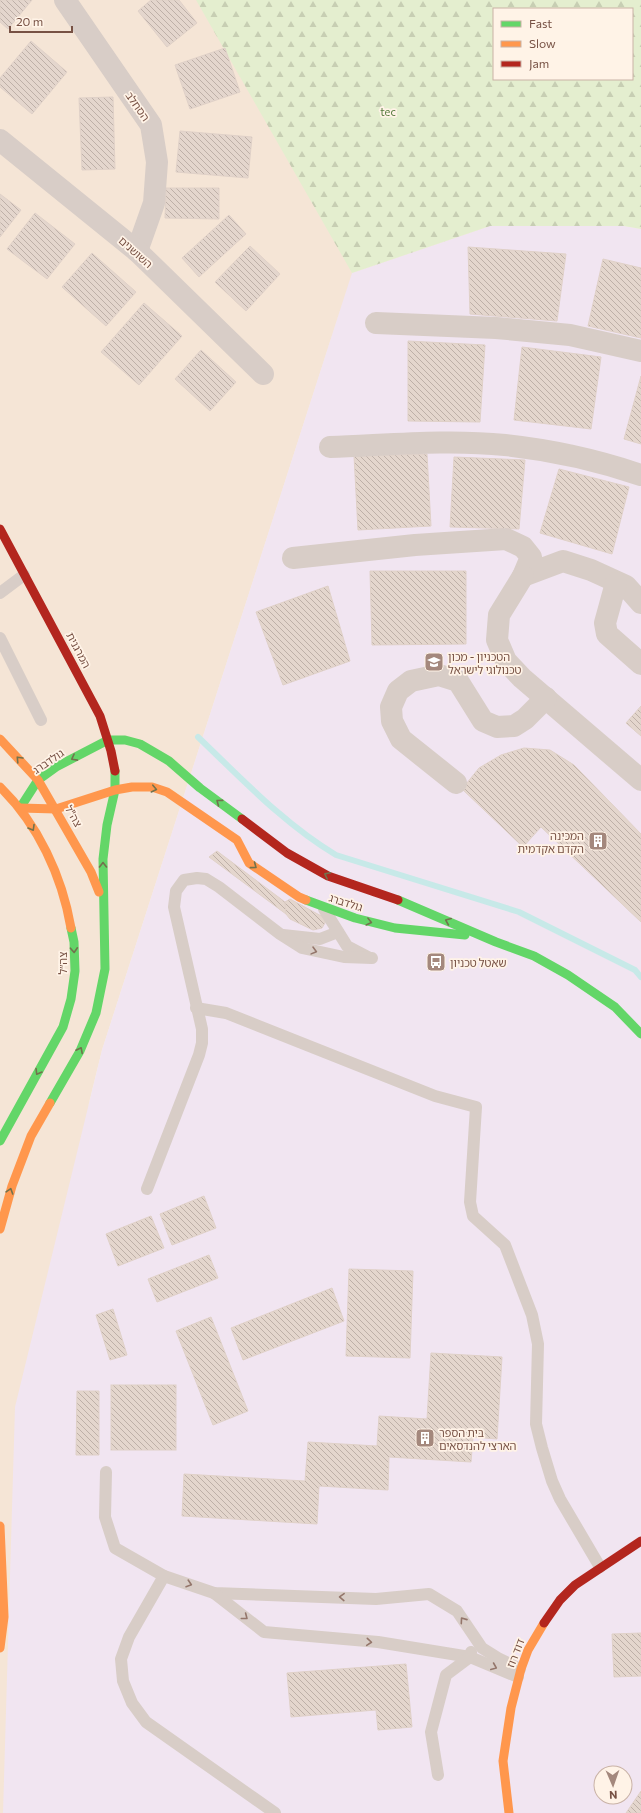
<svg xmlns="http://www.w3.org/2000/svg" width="641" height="1813" font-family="Commissioner,'Noto Sans Hebrew',sans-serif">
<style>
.residential{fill:#f5e5d6;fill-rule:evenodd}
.education{fill:#f1e5f1;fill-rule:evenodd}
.forest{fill:url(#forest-firs);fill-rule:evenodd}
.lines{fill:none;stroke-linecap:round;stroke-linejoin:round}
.stream{stroke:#c7e9e8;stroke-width:6}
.building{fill:url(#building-back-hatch);stroke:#e0d1c8}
.lane{stroke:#d8cdc7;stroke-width:12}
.street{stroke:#d8cdc7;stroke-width:22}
.fast{stroke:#63d668;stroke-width:9}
.slow{stroke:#ff974d;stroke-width:9}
.jam{stroke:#b3261e;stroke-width:9}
.oneway{stroke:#72724d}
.oneway2{stroke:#94766b}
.labels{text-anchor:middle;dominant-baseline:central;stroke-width:3.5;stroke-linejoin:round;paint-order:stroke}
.street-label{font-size:11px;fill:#775144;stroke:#fff3e7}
.park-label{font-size:11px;fill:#527839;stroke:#fff3e7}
.poi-label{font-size:11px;fill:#775144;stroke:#fff3e7;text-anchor:start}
</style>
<defs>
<pattern id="forest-firs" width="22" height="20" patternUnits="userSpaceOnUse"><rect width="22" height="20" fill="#e4eecf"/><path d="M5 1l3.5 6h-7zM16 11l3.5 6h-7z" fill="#c7ceb3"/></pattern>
<pattern id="building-back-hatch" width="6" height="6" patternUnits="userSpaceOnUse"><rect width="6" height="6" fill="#e4d6cd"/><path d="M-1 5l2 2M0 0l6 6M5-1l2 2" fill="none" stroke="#beb0a8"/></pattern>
</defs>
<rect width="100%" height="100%" fill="#f7efe6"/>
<path class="residential" d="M0 0H421L352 273 490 226 641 229V1813H0ZM348 286 88 1107 102 1050ZM601 1773H625V1797H601Z"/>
<path class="education" d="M490 226H624L641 229V1813H3L15 1407 102 1050 352 273ZM601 1773H625V1797H601Z"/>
<path class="forest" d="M196 0H641V229L624 226H490L352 273ZM494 9H632V79H494Z"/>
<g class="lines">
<path class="stream" d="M198 737C241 778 284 824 336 855L519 912 635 970 641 977"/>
</g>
<g class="building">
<polygon points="0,0 32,0 8,29 0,22"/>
<polygon points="151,0 179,0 197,23 167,47 138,11"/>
<polygon points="31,41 67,72 32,114 0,87 0,78"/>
<polygon points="225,48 240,92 190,109 175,65"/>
<polygon points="113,97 115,169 82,170 79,98"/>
<polygon points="180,131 252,137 248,178 176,172"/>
<polygon points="166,188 219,188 219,219 165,218"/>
<polygon points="0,194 21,210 0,237"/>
<polygon points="35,213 75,244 47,279 7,249"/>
<polygon points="229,215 246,234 199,277 182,258"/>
<polygon points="250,246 280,274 246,311 215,282"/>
<polygon points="468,247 566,254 557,321 470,314"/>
<polygon points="92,253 136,292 106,326 62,287"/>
<polygon points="603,259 641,268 641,338 588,326"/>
<polygon points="144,303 182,336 139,385 101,352"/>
<polygon points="408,341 485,345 480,422 408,421"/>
<polygon points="522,347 601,357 591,429 514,420"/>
<polygon points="201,350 236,382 210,411 175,379"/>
<polygon points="641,376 641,444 624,439"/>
<polygon points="427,454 431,526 358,530 354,456"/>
<polygon points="454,457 525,460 519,529 450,527"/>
<polygon points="559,469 629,487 612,554 540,533"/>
<polygon points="370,571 466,571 466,644 372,645"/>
<polygon points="328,586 350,661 283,685 256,612"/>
<polygon points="641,706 641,736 626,723"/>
<polygon points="524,748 550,750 574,765 641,834 641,922 541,827 523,847 462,789 479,768 501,755"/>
<polygon points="217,851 285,902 286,914 209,857"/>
<polygon points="290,899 325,918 325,923 322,928 313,930 290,919 286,914 285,902"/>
<polygon points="204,1196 216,1228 172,1245 160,1214"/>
<polygon points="151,1216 164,1248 118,1266 106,1234"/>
<polygon points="209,1255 218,1278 157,1302 148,1279"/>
<polygon points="349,1269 413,1271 410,1358 346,1356"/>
<polygon points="332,1288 344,1321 243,1360 231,1328"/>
<polygon points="113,1309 127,1355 110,1360 96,1315"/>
<polygon points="211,1317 248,1411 213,1425 176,1331"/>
<polygon points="431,1353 502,1357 497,1439 473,1437 471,1462 389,1457 388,1490 319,1486 317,1524 182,1516 184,1474 305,1481 308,1442 377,1446 379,1416 427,1419"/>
<rect x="111" y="1385" width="65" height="65"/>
<polygon points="77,1391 99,1391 99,1455 76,1455"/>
<polygon points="641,1633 641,1676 614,1677 612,1634"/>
<polygon points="406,1664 412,1727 378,1730 376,1710 291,1717 287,1673"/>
<polygon points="641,1791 641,1813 626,1813"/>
</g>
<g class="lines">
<g class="lane">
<polyline points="0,593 24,575"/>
<polyline points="0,638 41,720"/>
<polyline points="324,909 347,946 368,957"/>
<polyline points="283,935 320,939 338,932"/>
<polyline points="196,1008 226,1013 435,1096 476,1107 470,1202 473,1216 505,1245 532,1315 538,1344 536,1424 542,1448 552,1481 560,1499 600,1567"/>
<polyline points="147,1189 199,1055 202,1043 202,1029 174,907 176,891 184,880 197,878 206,879 219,887 280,934 302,948 344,957 372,958"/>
<polyline points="106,1472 105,1517 115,1548 164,1576 214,1593 376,1599 429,1594 457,1611 482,1648 498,1658 520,1669"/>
<polyline points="164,1576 129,1637 121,1659 123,1681 132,1703 146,1722 275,1813"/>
<polyline points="214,1593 264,1632 378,1642 470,1657 518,1677"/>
<polyline points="438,1775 431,1732 446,1675 470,1657 471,1652"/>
</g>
<g class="street">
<polyline points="65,0 151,125 157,162 154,203 137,251"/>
<polyline points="0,140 137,251 263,374"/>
<polyline points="376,323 496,328 570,335 641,351"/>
<path d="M330 447C388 445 448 439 505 445 552 450 597 460 641 475"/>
<polyline points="293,558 415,545 506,539 523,547 531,557 523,576 563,561 591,570 626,586 641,603"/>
<polyline points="523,576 499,615 497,640 506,661 522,678 641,780"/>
<polyline points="616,583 605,623 607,634 641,664"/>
<polyline points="456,783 401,739 392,721 391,707 398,691 411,681 439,675 458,681 483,721 497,727 514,726 525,719 546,698"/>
</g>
<g class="fast">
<polyline points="20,808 38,780 56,767 108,740 125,740 140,744 169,761 200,788 242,819"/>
<polyline points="306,900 355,918 395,928 465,935"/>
<polyline points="398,900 496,942 534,956 568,975 615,1007 641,1034"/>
<polyline points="50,1103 80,1051 96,1013 105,969 103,859 107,825 115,790 115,771"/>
<polyline points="0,1141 63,1027 71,999 75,971 74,942 71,928"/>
</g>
<g class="slow">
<polyline points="0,739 38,780 91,872 99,892"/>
<path d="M0 787C38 824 62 876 71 928"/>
<polyline points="20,808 56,809 115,790 132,787 152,787 167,792 237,840 249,863 299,897 306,900"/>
<polyline points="0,1229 12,1186 31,1136 50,1103"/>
<polyline points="0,1526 4,1617 0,1648"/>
<polyline points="509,1813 503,1761 511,1708 521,1669 528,1650 544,1623"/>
</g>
<g class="jam">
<polyline points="0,529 100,716 111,751 115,771"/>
<polyline points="242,819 287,853 328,876 398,900"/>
<polyline points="544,1623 560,1600 575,1585 641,1541"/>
</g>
</g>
<defs><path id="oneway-chevron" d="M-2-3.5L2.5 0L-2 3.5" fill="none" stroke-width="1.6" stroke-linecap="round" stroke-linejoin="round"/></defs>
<g class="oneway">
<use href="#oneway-chevron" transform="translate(74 758) rotate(152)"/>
<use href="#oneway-chevron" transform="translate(19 759) rotate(-133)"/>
<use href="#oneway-chevron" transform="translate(154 789) rotate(13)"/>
<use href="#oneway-chevron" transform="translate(219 802) rotate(-143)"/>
<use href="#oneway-chevron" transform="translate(32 828) rotate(60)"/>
<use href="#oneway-chevron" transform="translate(103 865) rotate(-90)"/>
<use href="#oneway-chevron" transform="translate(254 866) rotate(37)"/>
<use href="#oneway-chevron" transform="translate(327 875) rotate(-153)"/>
<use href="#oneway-chevron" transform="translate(448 921) rotate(-157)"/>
<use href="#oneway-chevron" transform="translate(369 922) rotate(14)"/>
<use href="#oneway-chevron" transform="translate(74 950) rotate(87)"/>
<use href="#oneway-chevron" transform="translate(80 1050) rotate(-63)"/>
<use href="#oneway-chevron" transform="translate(38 1072) rotate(121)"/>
<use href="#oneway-chevron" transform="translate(10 1191) rotate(-72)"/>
</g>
<g class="oneway2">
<use href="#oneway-chevron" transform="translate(314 951) rotate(15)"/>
<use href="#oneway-chevron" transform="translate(189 1584) rotate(18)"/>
<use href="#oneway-chevron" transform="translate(342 1597) rotate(-178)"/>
<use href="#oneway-chevron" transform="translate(245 1617) rotate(38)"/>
<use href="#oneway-chevron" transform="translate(463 1620) rotate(-125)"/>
<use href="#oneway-chevron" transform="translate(369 1642) rotate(5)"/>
<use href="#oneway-chevron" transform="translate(494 1667) rotate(23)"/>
</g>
<defs>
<g id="university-square" transform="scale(1)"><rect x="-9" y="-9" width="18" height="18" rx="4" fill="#a4887d" stroke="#fff3e7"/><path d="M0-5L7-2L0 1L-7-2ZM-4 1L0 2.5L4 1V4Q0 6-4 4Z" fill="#fff"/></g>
<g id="building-square" transform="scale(1)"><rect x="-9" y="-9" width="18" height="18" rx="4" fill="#a4887d" stroke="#fff3e7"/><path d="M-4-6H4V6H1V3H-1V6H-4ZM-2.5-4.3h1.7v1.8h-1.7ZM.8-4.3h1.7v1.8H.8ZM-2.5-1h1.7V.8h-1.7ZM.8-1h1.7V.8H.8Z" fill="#fff"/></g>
<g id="bus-square" transform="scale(1)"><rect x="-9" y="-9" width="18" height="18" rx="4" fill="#a4887d" stroke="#fff3e7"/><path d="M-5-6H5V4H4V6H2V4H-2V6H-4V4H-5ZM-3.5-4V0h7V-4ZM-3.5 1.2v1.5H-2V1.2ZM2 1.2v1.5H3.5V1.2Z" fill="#fff"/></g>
</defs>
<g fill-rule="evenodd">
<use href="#university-square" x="434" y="662"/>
<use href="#building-square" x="598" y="841"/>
<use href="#bus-square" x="436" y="962"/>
<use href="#building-square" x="425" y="1438"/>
</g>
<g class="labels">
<g class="street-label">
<text transform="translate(138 106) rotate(55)">הסחלב</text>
<text transform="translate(136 252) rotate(42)">השושנים</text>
<text transform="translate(79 650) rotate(62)">המרגנית</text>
<text transform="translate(48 761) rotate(-34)">גולדברג</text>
<text transform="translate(74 816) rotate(60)">צה"ל</text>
<text transform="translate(346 902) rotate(18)">גולדברג</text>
<text transform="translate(62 963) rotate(-90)">צה״ל</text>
<text transform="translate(515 1653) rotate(-68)">דוד רוז</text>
</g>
<g class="park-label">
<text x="388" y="111">tec</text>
</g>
<g class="poi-label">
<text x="448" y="656">הטכניון - מכון<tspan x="448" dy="13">טכנולוגי לישראל</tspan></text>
<text x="584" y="835" text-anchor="end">המכינה<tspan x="584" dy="13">הקדם אקדמית</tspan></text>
<text x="450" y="962">שאטל טכניון</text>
<text x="439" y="1432">בית הספר<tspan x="439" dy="13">הארצי להנדסאים</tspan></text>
</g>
</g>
<rect x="493" y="8" width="140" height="72" fill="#fff3e7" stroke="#c9b2a6"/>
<rect x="501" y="21" width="20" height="6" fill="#63d668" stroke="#c9b2a6"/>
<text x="529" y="28" font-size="12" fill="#775144">Fast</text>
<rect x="501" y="41" width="20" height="6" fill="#ff974d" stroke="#c9b2a6"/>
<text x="529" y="48" font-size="12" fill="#775144">Slow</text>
<rect x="501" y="61" width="20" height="6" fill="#b3261e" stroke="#c9b2a6"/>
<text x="529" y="68" font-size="12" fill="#775144">Jam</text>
<g transform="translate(613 1785) rotate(178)"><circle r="19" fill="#fff3e7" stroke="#c9b2a6"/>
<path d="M0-3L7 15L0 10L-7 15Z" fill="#a4887d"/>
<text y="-6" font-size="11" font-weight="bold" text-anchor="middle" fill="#775144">N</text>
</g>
<path d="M10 26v6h62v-6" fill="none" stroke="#775144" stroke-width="2"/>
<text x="16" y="26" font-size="12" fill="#775144" stroke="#fff3e7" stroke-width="3" paint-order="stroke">20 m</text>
</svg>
